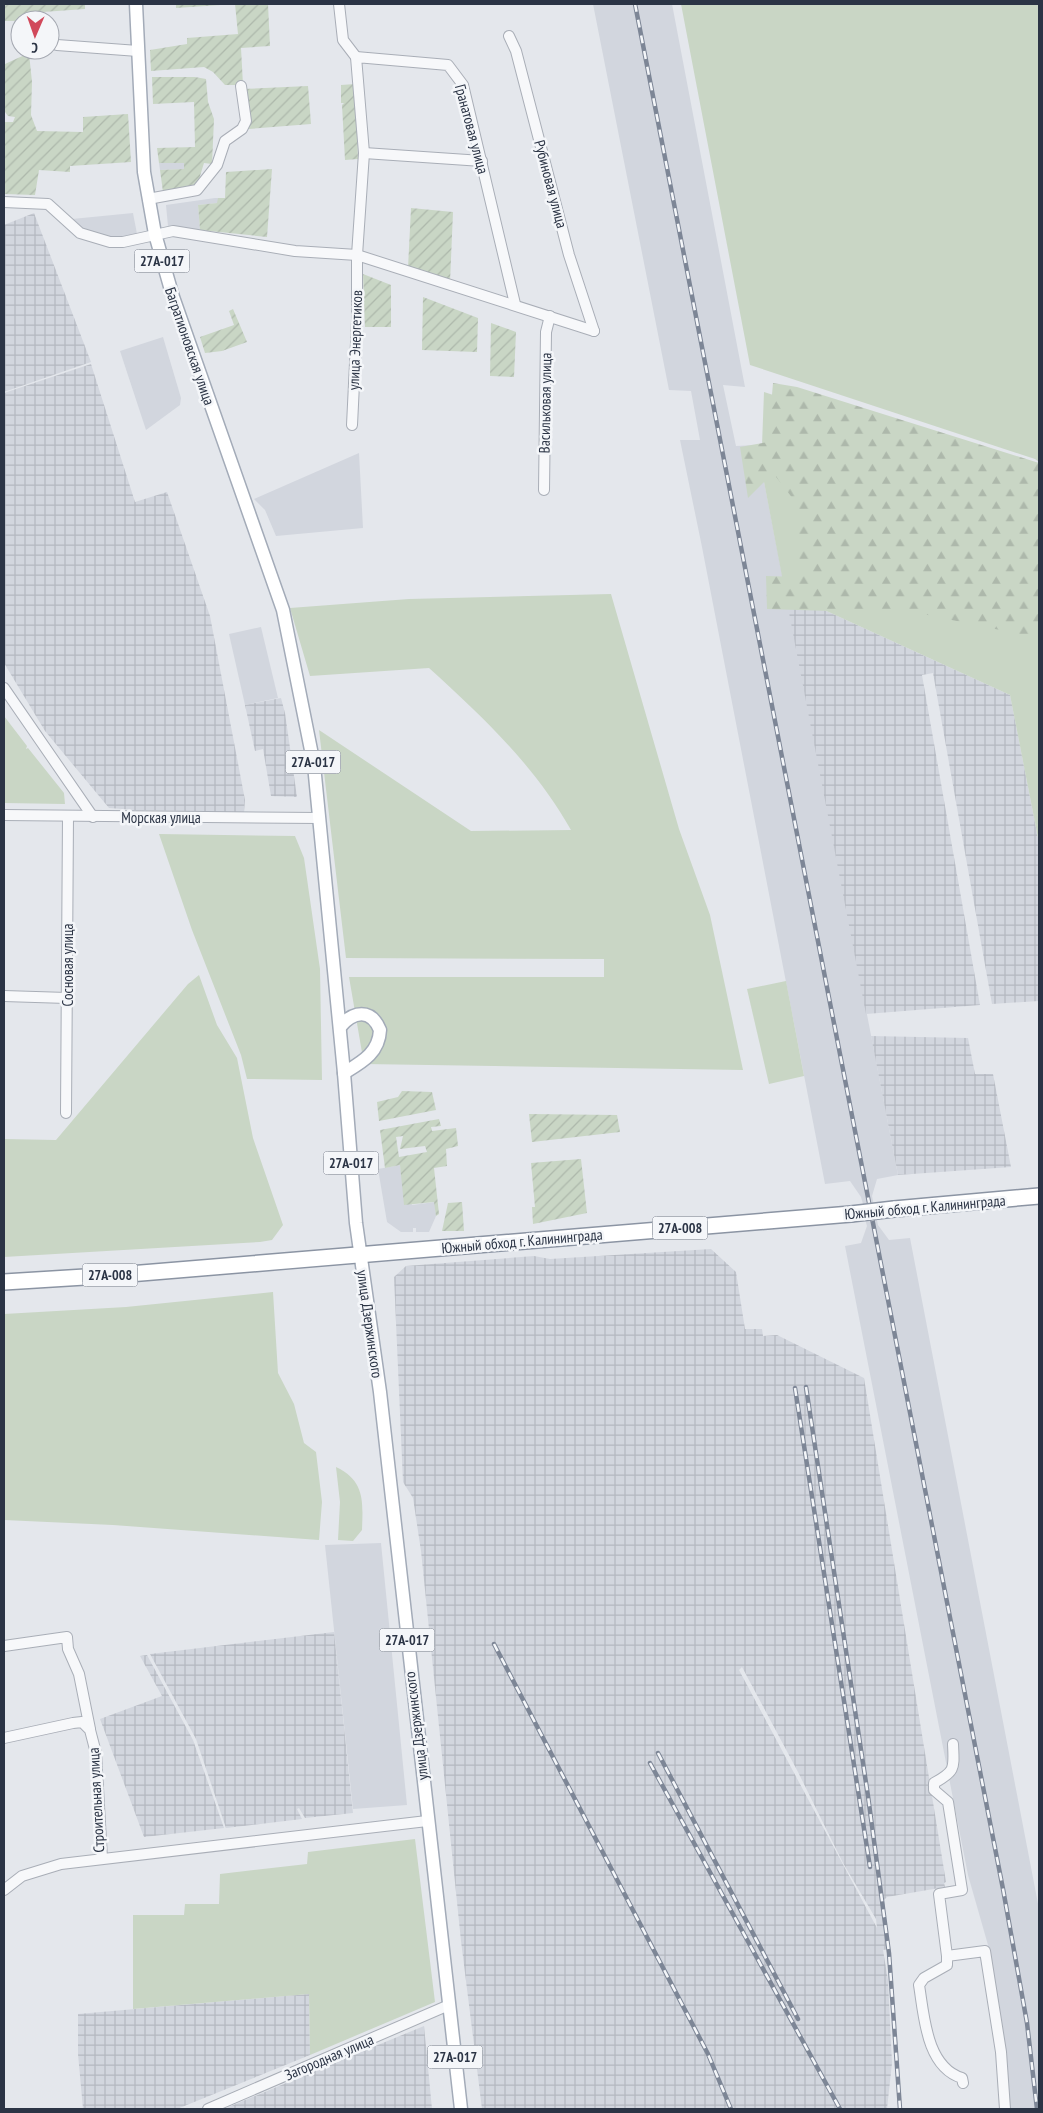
<svg xmlns="http://www.w3.org/2000/svg" width="1043" height="2113" font-family="'PT Sans Narrow',sans-serif">
<style>
.built{fill:#d2d6de}
.industrial{fill:url(#industrial-grid);fill-rule:evenodd}
.grass{fill:#c9d6c5}
.forest{fill:url(#forest-firs)}
.garden{fill:url(#garden-furrows);fill-rule:evenodd}
.lines{fill:none;stroke-linecap:round;stroke-linejoin:round}
.minor-casing{stroke:#a9aeb7;stroke-width:12}
.major-casing{stroke:#a3abb8;stroke-width:15}
.highway-casing{stroke:#8b94a3;stroke-width:18}
.minor{stroke:#f7f8fa;stroke-width:10}
.major{stroke:#fff;stroke-width:12}
.highway{stroke:#fff;stroke-width:15}
.rail-casing{stroke:#7d8696;stroke-width:4.5}
.rail{stroke:#f4f6f9;stroke-width:2.5;stroke-dasharray:8;stroke-linecap:butt}
.highway-bridge-casing{stroke:#8b94a3;stroke-width:18;stroke-linecap:butt}
.highway-bridge{stroke:#fff;stroke-width:15}
.labels{text-anchor:middle;dominant-baseline:central;stroke-width:5;stroke-linejoin:round;paint-order:stroke}
.shield{fill:#f4f6f9;stroke:#676e7b;stroke-width:1}
.shield-label{font-size:14px;font-weight:bold;fill:#2b3445}
.street-label{font-size:15px;fill:#2b3445;stroke:#f4f6f9}
</style>
<defs>
<pattern id="industrial-grid" width="8" height="8" patternUnits="userSpaceOnUse" patternTransform="scale(1.25)"><rect width="8" height="8" fill="#d2d6de"/><path d="M0 4h8M4 0v8" fill="none" stroke="#b4b8c0"/></pattern>
<pattern id="forest-firs" width="22" height="20" patternUnits="userSpaceOnUse" patternTransform="scale(1.25)"><rect width="22" height="20" fill="#c9d6c5"/><path d="M5 1l3.5 6h-7zM16 11l3.5 6h-7z" fill="#adb8ab"/></pattern>
<pattern id="garden-furrows" width="10" height="10" patternUnits="userSpaceOnUse" patternTransform="scale(1.25)"><rect width="10" height="10" fill="#c9d6c5"/><path d="M-1 1l2-2M0 10L10 0M9 11l2-2" fill="none" stroke="#adb8ab"/></pattern>
</defs>
<rect width="100%" height="100%" fill="#e4e7ec"/>
<g class="built">
<polygon points="593,4 672,4 745,387 723,385 736,446 757,445 898,1175 877,1179 872,1196 878,1225 889,1240 910,1238 1039,1909 1039,2109 1010,2109 1006,2051 990,1952 968,1875 845,1246 861,1243 867,1226 865,1219 869,1218 866,1204 863,1204 861,1197 850,1181 825,1184 702,547 680,440 700,440 691,391 669,390"/>
<polygon points="159,163 184,163 184,169 160,170"/>
<polygon points="215,198 218,198 218,203 198,205 200,230 168,226 166,205"/>
<polygon points="133,213 137,234 123,238 105,237 79,229 72,219"/>
<polygon points="163,337 181,398 180,405 146,430 120,351"/>
<polygon points="359,453 363,528 276,536 265,510 254,499"/>
<polygon points="261,627 278,698 245,705 229,634"/>
<polygon points="400,1165 402,1177 412,1205 435,1202 436,1216 429,1232 416,1232 416,1228 413,1228 413,1232 401,1232 387,1222 378,1169"/>
<polygon points="381,1543 407,1805 353,1809 325,1545"/>
</g>
<g class="industrial">
<polygon points="34,213 91,362 4,392 4,225"/>
<polygon points="91,364 135,502 167,492 210,616 245,800 244,812 135,810 109,808 45,731 4,663 4,393"/>
<polygon points="785,592 1010,695 1039,843 1039,1001 992,1004 933,673 922,675 980,1005 866,1014"/>
<polygon points="281,698 285,713 297,797 271,796 263,749 255,751 245,705"/>
<polygon points="871,1036 968,1038 975,1074 993,1074 1011,1167 898,1175"/>
<path d="M711 1249 736 1272 745 1329H762L763 1336 777 1335 864 1378 946 1882 944 1883 945 1887 887 1897 884 1900 889 1949 883 1950 888 1980 892 2063 887 2109H482L461 1941 421 1551 413 1498 403 1482 394 1277 406 1266 534 1256 550 1259ZM742 1667 798 1772 843 1863 876 1919 877 1928 739 1670Z"/>
<polygon points="334,1632 353,1813 305,1818 299,1808 297,1809 302,1819 226,1828 196,1739 150,1654"/>
<polygon points="147,1655 193,1740 224,1828 144,1837 100,1719 162,1696 140,1656"/>
<polygon points="309,1994 310,2055 177,2109 83,2109 78,2054 78,2014"/>
<polygon points="424,2026 432,2109 224,2109 305,2075"/>
</g>
<g class="grass">
<polygon points="681,4 1039,4 1039,462 1035,459 750,365"/>
<polygon points="764,392 1020,475 1039,491 1039,843 1010,695 785,592 757,445 762,445"/>
<path d="M611 594 679 829 710 915 743 1070 364 1064 349 977H604V959L346 958 319 730 471 831 571 830C535 766 483 717 429 668L310 676 290 608 409 599Z"/>
<polygon points="4,716 27,746 26,749 28,748 64,793 65,804 4,803"/>
<polygon points="159,834 295,836 304,858 320,969 322,1080 247,1079 241,1055 192,930"/>
<polygon points="199,975 217,1025 237,1058 253,1138 283,1225 272,1240 260,1242 4,1257 4,1139 56,1140 188,984"/>
<polygon points="786,981 804,1076 769,1084 747,989"/>
<polygon points="273,1292 278,1373 294,1404 304,1443 316,1452 322,1502 319,1540 113,1525 4,1520 4,1314 126,1307"/>
<path d="M336 1467C365 1481 363 1501 362 1530L353 1541 338 1540 340 1502Z"/>
<polygon points="415,1839 435,2002 310,2055 309,1994 133,2009 133,1915 184,1915 185,1904 219,1904 220,1874 307,1864 308,1852"/>
</g>
<polygon class="forest" points="773,383 797,387 1039,463 1039,638 923,614 767,609 766,576 800,577 797,504 773,473 748,498 740,447 768,442"/>
<g class="garden">
<polygon points="4,4 85,4 85,9 29,13 15,21 4,21"/>
<polygon points="176,4 268,4 270,46 241,48 243,85 225,85 213,72 204,67 151,71 150,50 187,44 187,38 238,34 235,4 176,8"/>
<polygon points="29,53 32,82 31,115 37,131 83,132 83,117 128,114 131,162 70,166 70,172 39,170 35,195 4,194 4,122 13,122 15,117 8,116 5,112 4,67 5,64"/>
<polygon points="152,77 195,77 206,79 208,102 214,119 212,164 204,163 196,189 163,192 160,170 184,169 184,163 159,163 157,148 195,147 194,102 153,104"/>
<polygon points="355,84 358,159 345,160 342,105 344,103 341,103 341,85"/>
<polygon points="308,86 311,124 249,129 243,89"/>
<polygon points="272,169 267,237 200,230 198,205 217,203 218,198 225,198 226,172"/>
<polygon points="411,208 453,212 450,282 408,268"/>
<polygon points="363,274 391,285 391,327 365,327"/>
<polygon points="423,297 478,318 477,352 422,350"/>
<polygon points="233,309 247,342 222,351 205,353 200,337 234,325 229,311"/>
<polygon points="491,323 516,332 514,377 490,376"/>
<polygon points="402,1091 432,1092 436,1110 379,1121 377,1102 398,1097"/>
<polygon points="529,1114 617,1115 620,1132 532,1142"/>
<path d="M439 1119 441 1126 431 1127 432 1131 456 1128 458 1146 446 1149 447 1166 434 1168 439 1214 436 1216 434 1202 404 1205 400 1165 385 1168 380 1130ZM403 1136 400 1149 425 1146 427 1152 399 1157 396 1137Z"/>
<polygon points="581,1159 587,1213 533,1224 532,1207 535,1207 531,1163"/>
<polygon points="462,1202 464,1231 442,1231 448,1203"/>
</g>
<g class="lines">
<g class="minor-casing">
<g id="minor">
<polyline points="339,4 343,40 356,57"/>
<polyline points="509,36 516,51 569,255 594,331"/>
<polyline points="57,45 138,51"/>
<polyline points="364,153 482,161"/>
<polyline points="148,199 197,190 217,165 225,141 242,129 246,121 241,86"/>
<polyline points="4,202 48,204 80,233 110,242 123,242 173,231 295,251 357,255 594,331"/>
<polyline points="352,425 357,322 357,255 364,153 356,57 448,65 463,85 515,304"/>
<polyline points="544,490 546,332 550,316"/>
<polyline points="4,688 93,817"/>
<polyline points="4,815 319,818"/>
<polyline points="4,996 67,998"/>
<polyline points="66,1113 68,816"/>
<polyline points="4,1646 67,1637 68,1649 79,1674 90,1729"/>
<polyline points="4,1738 73,1723 82,1722 90,1730 96,1753 102,1858"/>
<polyline points="4,1890 22,1876 61,1864 427,1821"/>
<path d="M947 1956 939 1894 962 1890 948 1802 934 1790V1783C956 1771 954 1768 953 1744"/>
<path d="M963 2083 962 2078C926 2067 924 2015 919 1985L924 1978 947 1965V1956L985 1951 1001 2052 1005 2109"/>
<polyline points="208,2109 449,2005"/>
</g>
</g>
<g class="major-casing">
<g id="major">
<polyline points="136,4 144,172 155,234 173,297 283,610 314,765 344,1073 356,1223 380,1392 461,2109"/>
<path d="M340 1027C353 1011 371 1008 380 1030 379 1053 362 1062 344 1073"/>
</g>
</g>
<g class="highway-casing">
<g id="highway">
<polyline points="894,1209 1039,1196"/>
<polyline points="4,1282 117,1275 851,1214"/>
</g>
</g>
<use href="#minor" class="minor"/>
<use href="#major" class="major"/>
<use href="#highway" class="highway"/>
<g class="rail-casing">
<g id="rail">
<polyline points="635,4 1003,1889 1027,2023 1037,2109"/>
<polyline points="806,1387 868,1796 889,1953 900,2109"/>
<polyline points="795,1388 870,1867"/>
<polyline points="494,1644 708,2054 731,2109"/>
<polyline points="658,1753 798,2019"/>
<polyline points="650,1763 840,2109"/>
</g>
</g>
<use href="#rail" class="rail"/>
<g class="highway-bridge-casing">
<polyline id="highway-bridge" points="851,1214 894,1209"/>
</g>
<use href="#highway-bridge" class="highway-bridge"/>
</g>
<g class="labels">
<g class="shield">
<rect x="134.5" y="249.5" width="55" height="23" rx="4"/>
<rect x="285.5" y="750.5" width="55" height="23" rx="4"/>
<rect x="323.5" y="1151.5" width="55" height="23" rx="4"/>
<rect x="652.5" y="1216.5" width="55" height="23" rx="4"/>
<rect x="82.5" y="1263.5" width="55" height="23" rx="4"/>
<rect x="379.5" y="1628.5" width="55" height="23" rx="4"/>
<rect x="427.5" y="2045.5" width="55" height="23" rx="4"/>
</g>
<g class="shield-label">
<text x="162" y="261">27А-017</text>
<text x="313" y="762">27А-017</text>
<text x="351" y="1163">27А-017</text>
<text x="680" y="1228">27А-008</text>
<text x="110" y="1275">27А-008</text>
<text x="407" y="1640">27А-017</text>
<text x="455" y="2057">27А-017</text>
</g>
<g class="street-label">
<text transform="translate(472 129) rotate(75)">Гранатовая улица</text>
<text transform="translate(551 184) rotate(75)">Рубиновая улица</text>
<text transform="translate(355 340) rotate(-88)">улица Энергетиков</text>
<text transform="translate(190 346) rotate(71)">Багратионовская улица</text>
<text transform="translate(545 403) rotate(-89)">Васильковая улица</text>
<text x="161" y="817">Морская улица</text>
<text transform="translate(67 965) rotate(-90)">Сосновая улица</text>
<text transform="translate(925 1207) rotate(-5)">Южный обход г. Калининграда</text>
<text transform="translate(522 1241) rotate(-5)">Южный обход г. Калининграда</text>
<text transform="translate(370 1324) rotate(82)">улица Дзержинского</text>
<text transform="translate(416 1726) rotate(-97)">улица Дзержинского</text>
<text transform="translate(96 1800) rotate(-93)">Строительная улица</text>
<text transform="translate(329 2057) rotate(-23)">Загородная улица</text>
</g>
</g>
<rect width="1043" height="2113" fill="none" stroke="#2b3445" stroke-width="10"/>
<g transform="translate(35 35) rotate(182)"><circle r="24" fill="#f4f6f9" stroke="#a4a8b1"/>
<path d="M0-4L9 19L0 12L-9 19Z" fill="#d1495b"/>
<text y="-8" font-size="14" font-weight="bold" text-anchor="middle" fill="#2b3445">С</text>
</g>
</svg>
